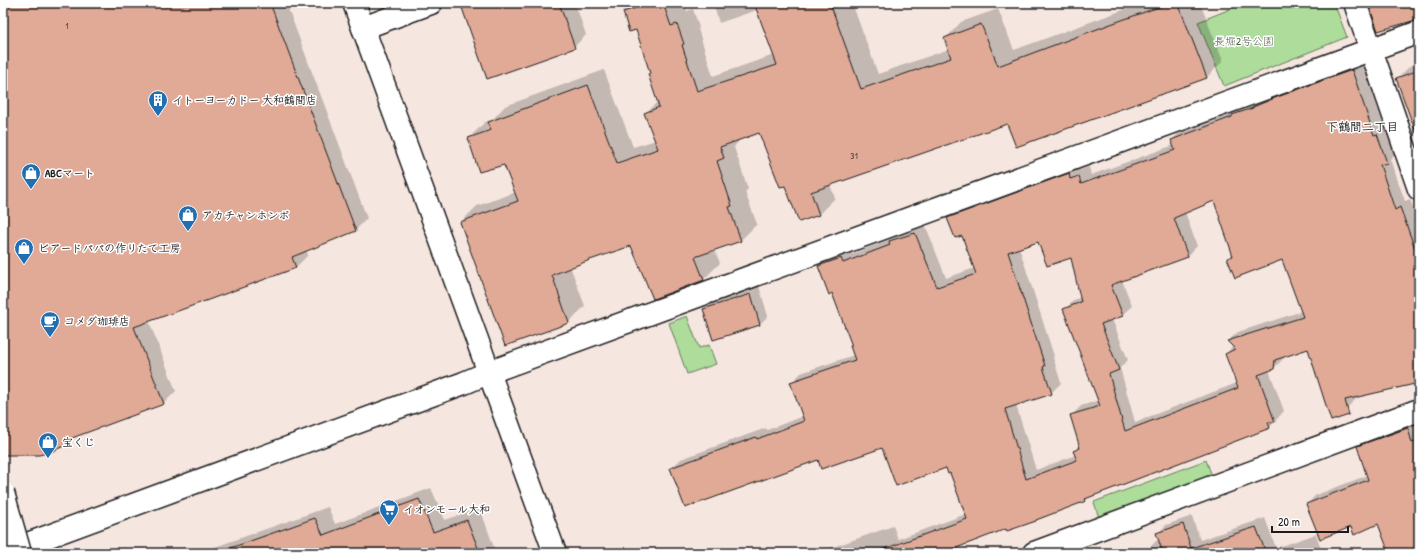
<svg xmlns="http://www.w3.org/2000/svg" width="1422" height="556" font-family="'Patrick Hand','Klee One',sans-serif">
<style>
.green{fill:#addc9b;stroke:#647c5c}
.shadow{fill:#0003;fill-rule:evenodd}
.building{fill:#e1aa97;stroke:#1c1c1c;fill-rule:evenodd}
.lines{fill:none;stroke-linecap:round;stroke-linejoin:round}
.street-casing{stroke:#1c1c1c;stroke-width:25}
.secondary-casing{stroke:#1c1c1c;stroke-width:25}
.street{stroke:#fff;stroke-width:22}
.secondary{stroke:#fff;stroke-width:22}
.street-bridge-casing{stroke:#1c1c1c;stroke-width:25;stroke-linecap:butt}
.street-bridge{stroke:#fff;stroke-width:22}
.labels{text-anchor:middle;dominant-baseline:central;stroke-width:3;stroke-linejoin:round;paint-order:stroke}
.number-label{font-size:9px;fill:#4d403b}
.park-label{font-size:11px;fill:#4f5f48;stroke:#fff}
.poi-label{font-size:11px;font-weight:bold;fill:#1c1c1c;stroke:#fff;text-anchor:start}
.neighbourhood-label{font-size:12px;font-weight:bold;fill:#1c1c1c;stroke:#fff}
</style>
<rect width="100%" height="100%" fill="#f6e6e0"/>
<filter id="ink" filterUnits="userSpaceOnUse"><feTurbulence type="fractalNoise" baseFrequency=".025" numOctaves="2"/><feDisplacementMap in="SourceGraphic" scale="8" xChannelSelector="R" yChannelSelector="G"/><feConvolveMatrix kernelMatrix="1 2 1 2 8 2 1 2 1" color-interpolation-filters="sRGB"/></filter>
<g filter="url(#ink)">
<g class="green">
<polygon points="1245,3 1334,3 1347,37 1224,86 1198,22"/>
<polygon points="687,316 699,348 709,345 716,364 687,374 669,323"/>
<polygon points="1206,460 1212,476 1099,518 1094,502"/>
</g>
<g class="shadow">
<polygon points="3,3 286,3 367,218 355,231 306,250 308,255 296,267 149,321 176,391 164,403 71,438 3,454"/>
<polygon points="469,3 575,3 586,35 574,47 463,9"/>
<polygon points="621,3 684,3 687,11 693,9 699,27 698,29 713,76 774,55 757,10 719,23 713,3 852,3 878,74 949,49 945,39 961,22 998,9 1014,50 1142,3 1200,3 1223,61 1207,77 1016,146 1008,123 830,185 835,198 819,214 800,221 785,184 759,131 738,139 739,141 734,147 748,189 745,192 757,224 741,240 714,249 720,263 704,279 653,298 631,245 570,266 585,306 568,323 461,222 477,206 516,192 505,164 469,138 485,122 492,120 505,106 604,70 633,147 656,140 645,114 658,101 649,74 651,72 636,29 630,31"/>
<path d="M1362 61 1384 126 1387 125 1396 153 1390 159 1405 201 1410 199 1419 224V381L1356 397 1357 398 1347 408 1308 347 1284 356V358L1274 368 1269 370 1284 411 1270 427 1090 496 1086 500 959 546 962 553H816L893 526 898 539 966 514 950 472 947 467 883 447 818 459 671 468 681 459 766 428 767 430 803 416 791 383 801 373 854 355 851 347 853 345 832 292 819 266 829 257 850 249 852 254 893 238 900 232 925 224 946 278 975 268 962 234 949 218 958 209 1079 164 1080 170 1089 167 1091 175 1174 145 1172 140 1182 130ZM1214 200 1233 253 1229 258 1282 259 1302 311 1238 332 1228 341 1233 346 1226 354 1237 383 1135 422 1120 368 1128 360 1112 319 1122 315 1132 306 1122 280 1188 256 1197 246 1185 212ZM1038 240 1071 257 1081 297 1074 300 1065 309 1099 400 1081 406 1071 416 1080 445 1074 451 1076 455 1036 470 1016 405 1051 393 1061 383 1053 357 1054 356 1019 247ZM1085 300 1075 306V304Z"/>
<polygon points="1419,62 1419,94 1398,78 1411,65"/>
<polygon points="759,286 768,316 760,324 713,339 704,309 713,301"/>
<polygon points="1419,419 1419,553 1390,553 1379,523 1351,526 1307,504 1316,495 1368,475 1358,447 1367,438"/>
<polygon points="431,488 445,520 480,508 496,553 198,553 328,507 335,524"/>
<polygon points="1192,516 1200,540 1265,518 1276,548 1316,534 1322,553 1148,553 1147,550 1156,541 1159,540 1157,534 1166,525"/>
<polygon points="1083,543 1087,553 1059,553"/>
</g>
<g class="building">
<polygon points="3,3 270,3 356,231 292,257 296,268 134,327 164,404 72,438 64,446 51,452 39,455 3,455"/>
<polygon points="477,3 559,3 575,48 487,79 462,8"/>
<polygon points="651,3 663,3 671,26 677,24 684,44 682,45 697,91 777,65 754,3 830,3 861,89 951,58 944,38 981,24 998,66 1108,25 1170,3 1178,3 1207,78 1016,147 1007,124 811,192 819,215 799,222 785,186 780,187 759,133 720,147 724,158 717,161 732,206 729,207 741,241 695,257 704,280 653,299 631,246 590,260 552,275 569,323 505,346 460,222 518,201 504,165 479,172 468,138 491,130 488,122 588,85 617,163 658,149 644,113 659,107 648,74 650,73 636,30 629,32 623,12"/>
<polygon points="1368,3 1419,3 1419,19 1378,31"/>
<path d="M1352 70 1374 135 1377 134 1387 163 1380 165 1395 210 1400 207 1419 260V383L1345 400 1349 415 1331 421 1308 349 1275 360 1274 369 1258 375 1275 422H1268L1270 428 1085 499 1086 501 1036 520V521L1007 531 1006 529 943 553H881V550L967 519 950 473 948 474 946 468 896 486 882 448 821 469 818 460 685 508 670 468 756 437 757 439 804 421 790 382 855 360 850 346H852L832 293 829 295 818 266 841 258 843 263 890 245 889 241 915 233 937 287 976 274 962 236 955 238 947 218 1069 173 1070 179 1079 176 1081 184 1175 150 1171 140 1232 117V115L1253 108V107L1277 97ZM1214 201 1233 256 1227 258 1235 278 1282 260 1303 317 1227 341 1235 349 1225 354 1238 388 1125 431 1109 374 1119 370 1101 324 1123 316 1111 285 1188 257 1174 218ZM1038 242 1047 266 1071 258 1081 302 1063 309 1100 406 1070 415 1080 448 1073 451 1077 460 1026 479 1005 409 1052 394 1043 367 1045 366 1008 252Z"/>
<polygon points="1419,70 1419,133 1416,133 1396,78"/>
<polygon points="751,294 760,325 713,340 703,309"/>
<polygon points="1408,428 1412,443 1419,440 1419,553 1389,553 1378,524 1354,535 1351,527 1320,539 1306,504 1368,480 1357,446"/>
<polygon points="419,499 433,532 467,520 480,553 226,553 225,550 315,518 323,535"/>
<polygon points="1183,524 1191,548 1256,527 1266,553 1163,553 1156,533"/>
</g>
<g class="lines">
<g class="street-casing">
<g id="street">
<polyline points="1355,3 1419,189"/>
<polyline points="363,28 431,3"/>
<polyline points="490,372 1419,32"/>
<polyline points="1034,553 1419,410"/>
</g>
</g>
<g class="secondary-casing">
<g id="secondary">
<polyline points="354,3 555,553"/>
<polyline points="3,553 464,383 490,372"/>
</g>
</g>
<use href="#street" class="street"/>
<use href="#secondary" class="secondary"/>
<g class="street-bridge-casing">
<polyline id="street-bridge" points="3,493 20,553"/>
</g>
<use href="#street-bridge" class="street-bridge"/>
</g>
</g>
<defs>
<g id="building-pin" transform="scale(1)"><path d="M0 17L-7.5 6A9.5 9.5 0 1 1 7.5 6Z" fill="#1f6fb2" stroke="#fff"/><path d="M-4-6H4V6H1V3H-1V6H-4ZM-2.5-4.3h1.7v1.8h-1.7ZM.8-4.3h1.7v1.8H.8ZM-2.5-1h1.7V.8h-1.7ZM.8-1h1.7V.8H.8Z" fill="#fff"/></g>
<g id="shop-pin" transform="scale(1)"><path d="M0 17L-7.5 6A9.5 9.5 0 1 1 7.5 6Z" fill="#1f6fb2" stroke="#fff"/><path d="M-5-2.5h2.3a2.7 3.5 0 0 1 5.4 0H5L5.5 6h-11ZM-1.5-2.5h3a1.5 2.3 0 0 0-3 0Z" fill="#fff"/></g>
<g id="cafe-pin" transform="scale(1)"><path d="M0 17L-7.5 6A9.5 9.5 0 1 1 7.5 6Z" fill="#1f6fb2" stroke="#fff"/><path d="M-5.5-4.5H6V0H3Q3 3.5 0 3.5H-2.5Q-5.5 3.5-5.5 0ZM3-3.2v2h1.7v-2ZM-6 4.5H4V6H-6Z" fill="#fff"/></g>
<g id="supermarket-pin" transform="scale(1)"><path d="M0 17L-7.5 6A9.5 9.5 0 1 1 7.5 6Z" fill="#1f6fb2" stroke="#fff"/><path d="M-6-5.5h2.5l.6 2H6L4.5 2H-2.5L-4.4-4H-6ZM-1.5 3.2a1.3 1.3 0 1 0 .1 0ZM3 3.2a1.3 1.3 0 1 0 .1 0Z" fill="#fff"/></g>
</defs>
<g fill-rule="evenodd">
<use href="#building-pin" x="158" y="100"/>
<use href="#shop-pin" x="31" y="173"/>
<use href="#shop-pin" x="188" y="215"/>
<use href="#shop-pin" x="24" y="248"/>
<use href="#cafe-pin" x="50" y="321"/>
<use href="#shop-pin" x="48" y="442"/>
<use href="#supermarket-pin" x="389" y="509"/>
</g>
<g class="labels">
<g class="number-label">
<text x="67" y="26">1</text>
<text x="854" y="156">31</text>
</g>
<g class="park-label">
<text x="1244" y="41">長堀2号公園</text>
</g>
<g class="poi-label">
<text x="172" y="100">イトーヨーカドー 大和鶴間店</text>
<text x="45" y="173">ABCマート</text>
<text x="202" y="215">アカチャンホンポ</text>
<text x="38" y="248">ビアードパパの作りたて工房</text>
<text x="64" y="321">コメダ珈琲店</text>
<text x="62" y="442">宝くじ</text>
<text x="403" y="509">イオンモール大和</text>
</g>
<g class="neighbourhood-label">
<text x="1362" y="126">下鶴間二丁目</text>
</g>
</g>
<rect width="1422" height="556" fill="none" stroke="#fff" stroke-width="16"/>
<rect x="8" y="8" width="1406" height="540" fill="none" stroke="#1c1c1c" stroke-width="1.5" filter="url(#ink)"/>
<path d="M1272 526v6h76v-6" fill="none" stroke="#1c1c1c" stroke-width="2"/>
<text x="1278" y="526" font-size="12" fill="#1c1c1c" stroke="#ffffff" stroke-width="3" paint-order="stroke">20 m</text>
</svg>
